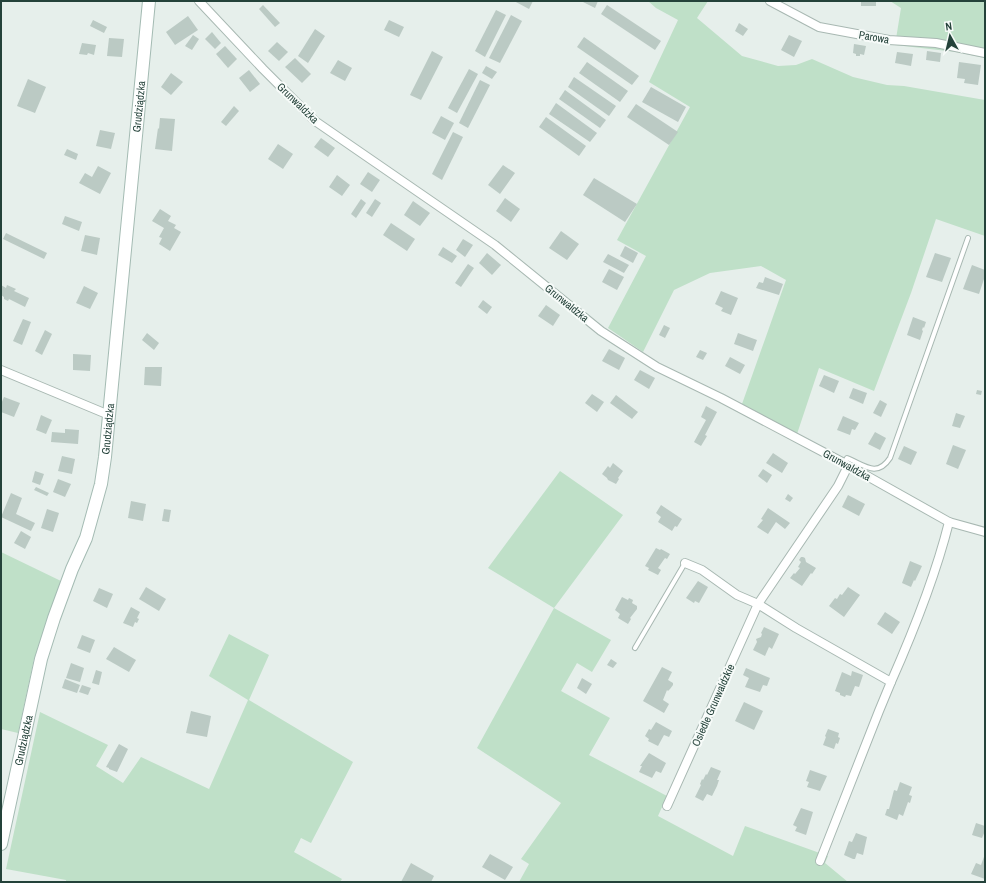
<svg xmlns="http://www.w3.org/2000/svg" width="986" height="883" font-family="'Archivo Narrow',sans-serif">
<style>
.green{fill:#bfe0c8}
.building{fill:#bbcac4}
.lines{fill:none;stroke-linecap:round;stroke-linejoin:round}
.lane-casing{stroke:#a8b8b2;stroke-width:6}
.street-casing{stroke:#a8b8b2;stroke-width:10}
.secondary-casing{stroke:#a4bbb3;stroke-width:14}
.lane{stroke:#fff;stroke-width:4}
.street{stroke:#fff;stroke-width:8}
.secondary{stroke:#fff;stroke-width:12}
.labels{text-anchor:middle;dominant-baseline:central;stroke-width:4;stroke-linejoin:round;paint-order:stroke}
.street-label{font-size:11px;fill:#24423a;stroke:#f7fbf9}
</style>
<rect width="100%" height="100%" fill="#e6efeb"/>
<g class="green">
<polygon points="648,1 708,1 697,18 742,56 778,66 796,65 812,59 853,77 887,85 904,86 985,100 985,236 936,219 911,293 874,391 819,368 797,434 742,404 786,280 761,266 710,273 674,290 643,352 608,328 646,256 617,240 690,107 649,82 678,20 656,8"/>
<polygon points="890,1 985,1 985,58 956,52 895,45 901,8"/>
<polygon points="560,471 623,515 554,608 611,640 592,672 577,663 561,691 610,718 589,755 667,796 658,816 733,856 745,826 828,856 825,863 848,882 519,882 529,864 521,859 561,803 477,748 554,608 488,568"/>
<polygon points="1,552 61,581 34,659 18,733 1,729"/>
<polygon points="229,634 269,655 249,700 353,762 311,843 301,838 294,852 342,879 340,882 66,882 66,880 6,869 40,712 108,745 96,766 123,783 141,757 209,789 248,700 209,676"/>
</g>
<g class="building">
<polygon points="514,1 533,1 529,9"/>
<polygon points="581,1 598,1 595,8"/>
<rect x="861" y="1" width="15" height="5"/>
<polygon points="263,5 280,23 275,27 259,9"/>
<polygon points="607,5 661,41 655,50 601,14"/>
<polygon points="496,10 506,15 485,57 475,51"/>
<polygon points="511,15 522,21 500,63 489,58"/>
<polygon points="188,16 198,30 175,45 166,32"/>
<polygon points="93,20 107,27 104,33 90,26"/>
<polygon points="389,20 404,27 399,37 384,30"/>
<polygon points="739,23 748,29 743,36 735,31"/>
<polygon points="315,29 325,36 308,63 298,56"/>
<polygon points="212,32 221,43 215,49 205,39"/>
<polygon points="193,35 199,39 192,50 185,46"/>
<polygon points="789,35 802,41 794,57 781,50"/>
<polygon points="584,37 639,76 632,85 577,47"/>
<polygon points="109,38 124,39 122,57 107,56"/>
<polygon points="277,42 288,52 279,61 268,51"/>
<polygon points="82,43 96,45 94,55 88,53 87,55 79,54"/>
<polygon points="854,44 866,46 864,55 860,54 860,56 856,56 856,54 853,53"/>
<polygon points="225,46 237,59 228,68 216,54"/>
<polygon points="432,51 443,57 421,100 410,95"/>
<polygon points="927,51 941,53 940,62 926,60"/>
<polygon points="897,52 913,54 911,66 895,63"/>
<polygon points="295,58 311,74 302,83 285,67"/>
<polygon points="338,60 352,68 345,81 330,73"/>
<polygon points="587,62 628,91 620,102 579,73"/>
<polygon points="959,62 981,65 978,85 964,83 965,79 957,78"/>
<polygon points="486,66 497,72 492,79 482,73"/>
<polygon points="469,69 478,74 457,113 448,108"/>
<polygon points="249,70 260,84 250,92 239,78"/>
<polygon points="171,73 183,82 171,95 161,87"/>
<polygon points="574,77 616,106 609,116 568,87"/>
<polygon points="28,79 46,87 35,113 17,106"/>
<polygon points="480,80 490,85 468,128 459,123"/>
<polygon points="651,87 686,107 678,122 642,102"/>
<polygon points="565,90 606,120 600,128 559,99"/>
<polygon points="556,103 597,133 590,142 549,114"/>
<polygon points="636,104 678,132 669,145 627,117"/>
<polygon points="234,106 239,111 226,126 221,122"/>
<polygon points="441,116 454,123 445,140 432,133"/>
<polygon points="546,117 586,146 579,156 539,127"/>
<polygon points="160,118 175,119 172,151 155,149 158,128 159,129"/>
<polygon points="100,130 115,133 111,149 96,146"/>
<polygon points="453,132 463,137 442,180 432,174"/>
<polygon points="321,138 335,148 328,157 314,147"/>
<polygon points="278,144 293,154 283,169 268,159"/>
<polygon points="67,149 78,154 76,160 64,155"/>
<polygon points="503,165 515,173 500,194 488,185"/>
<polygon points="98,166 111,173 100,194 79,183 85,173 92,177"/>
<polygon points="368,172 380,180 372,192 360,184"/>
<polygon points="337,175 350,185 342,196 329,187"/>
<polygon points="594,178 637,204 625,222 583,195"/>
<polygon points="505,198 520,209 511,222 496,211"/>
<polygon points="361,199 366,203 356,218 351,214"/>
<polygon points="375,199 381,203 372,217 366,213"/>
<polygon points="413,201 430,213 420,226 404,215"/>
<polygon points="160,209 171,216 168,221 176,225 174,228 181,232 170,251 159,244 162,238 159,237 164,228 152,221"/>
<polygon points="65,216 82,222 79,231 62,224"/>
<polygon points="391,223 415,239 407,251 383,235"/>
<polygon points="561,231 579,244 567,260 549,248"/>
<polygon points="6,233 47,253 44,259 3,239"/>
<polygon points="85,235 100,238 97,255 81,251"/>
<polygon points="463,239 473,245 465,257 456,250"/>
<polygon points="625,246 638,253 633,263 620,256"/>
<polygon points="443,247 457,256 452,263 438,255"/>
<polygon points="487,253 501,265 492,275 479,263"/>
<polygon points="935,253 951,258 942,282 926,277"/>
<polygon points="608,254 629,265 624,273 603,262"/>
<polygon points="468,264 474,268 461,287 455,283"/>
<polygon points="972,265 985,270 985,276 979,294 963,289"/>
<polygon points="609,269 624,277 617,290 602,282"/>
<polygon points="765,277 783,284 779,295 756,288 759,282 763,283"/>
<polygon points="1,285 6,288 7,285 16,289 14,291 29,298 25,307 9,299 8,301 4,299 4,297 1,295"/>
<polygon points="84,286 98,293 90,309 76,303"/>
<polygon points="721,291 738,298 731,315 721,311 723,308 715,304"/>
<polygon points="483,300 492,307 487,314 478,307"/>
<polygon points="546,305 560,315 553,326 538,316"/>
<polygon points="913,317 926,322 924,328 923,327 922,330 923,331 920,340 907,335"/>
<polygon points="23,319 31,322 22,345 13,341"/>
<polygon points="664,325 670,328 665,338 659,335"/>
<polygon points="45,330 52,334 42,355 35,351"/>
<polygon points="147,333 159,343 154,350 142,340"/>
<polygon points="738,333 757,340 753,351 734,344"/>
<polygon points="609,349 625,358 619,370 602,361"/>
<polygon points="700,350 707,353 703,360 696,357"/>
<polygon points="73,354 91,355 90,371 73,370"/>
<polygon points="730,357 745,365 740,374 725,366"/>
<polygon points="145,367 162,367 161,386 144,385"/>
<polygon points="640,370 655,378 649,389 634,380"/>
<polygon points="824,375 839,381 834,393 819,386"/>
<polygon points="853,388 867,393 863,404 849,398"/>
<polygon points="977,390 982,391 981,395 976,394"/>
<polygon points="592,394 604,402 597,412 585,403"/>
<polygon points="616,395 638,412 632,419 610,403"/>
<polygon points="4,397 20,403 14,417 1,412 1,404"/>
<polygon points="880,400 887,404 881,417 873,413"/>
<polygon points="706,406 717,412 705,435 707,436 701,446 694,442 706,420 701,417"/>
<polygon points="956,413 965,416 960,428 952,426"/>
<polygon points="41,415 52,420 46,434 36,430"/>
<polygon points="843,416 859,423 855,430 852,429 850,435 837,430"/>
<polygon points="65,429 79,430 78,444 51,442 52,432 65,433"/>
<polygon points="875,432 886,438 880,450 868,444"/>
<polygon points="953,445 966,450 958,469 946,464"/>
<polygon points="904,446 917,452 911,465 898,459"/>
<polygon points="773,453 788,463 782,473 766,463"/>
<polygon points="62,456 75,459 72,474 58,471"/>
<polygon points="613,463 623,471 618,478 619,479 616,484 608,480 607,478 602,474 608,466 610,468"/>
<polygon points="763,469 772,475 767,483 758,476"/>
<polygon points="35,471 44,474 40,485 32,482"/>
<polygon points="58,479 71,484 65,497 53,492"/>
<polygon points="36,487 49,493 47,496 34,490"/>
<polygon points="11,493 22,498 16,514 35,523 31,531 1,517"/>
<polygon points="788,494 793,498 790,502 785,499"/>
<polygon points="848,495 865,504 859,516 842,507"/>
<polygon points="131,501 146,504 143,521 128,518"/>
<polygon points="661,505 682,519 677,527 675,526 672,531 658,522 661,517 656,513"/>
<polygon points="768,508 790,523 785,529 776,522 768,534 757,527 763,520 761,519"/>
<polygon points="47,509 59,513 53,532 41,528"/>
<polygon points="164,509 171,510 169,522 162,521"/>
<polygon points="21,531 31,537 25,549 14,543"/>
<polygon points="656,548 660,550 661,549 670,554 667,559 665,558 658,568 661,570 658,575 648,570 649,568 645,566"/>
<polygon points="801,557 803,557 805,558 806,562 816,568 812,574 811,573 802,586 790,578 794,573 795,574 800,568 798,567 801,562 799,560"/>
<polygon points="910,561 922,566 915,581 914,580 911,587 902,583"/>
<polygon points="698,581 708,587 699,603 695,601 694,603 686,598"/>
<polygon points="146,587 166,599 159,611 139,599"/>
<polygon points="848,587 860,595 844,617 829,606 835,598 837,599 840,594 842,595"/>
<polygon points="99,588 113,594 107,608 93,601"/>
<polygon points="622,597 628,600 629,598 633,600 632,603 637,606 637,609 630,618 631,619 628,624 618,618 620,614 615,610"/>
<polygon points="131,607 140,612 137,618 139,619 137,623 135,622 133,627 123,623"/>
<polygon points="885,612 900,622 892,634 877,624"/>
<polygon points="764,627 779,634 772,649 769,647 765,656 753,650 757,642 756,639 761,637 762,634 761,633"/>
<polygon points="82,635 95,640 90,653 77,648"/>
<polygon points="114,647 136,660 129,672 106,659"/>
<polygon points="611,659 617,663 613,668 607,665"/>
<polygon points="71,663 84,668 80,682 66,678"/>
<polygon points="662,667 672,672 668,680 673,683 673,685 670,689 668,691 667,690 663,700 669,704 664,713 643,701"/>
<polygon points="746,668 770,678 767,686 763,685 760,692 745,687 749,678 743,675"/>
<polygon points="96,670 102,672 99,685 92,683"/>
<polygon points="852,671 863,675 859,687 855,686 851,696 846,695 845,697 840,695 840,693 835,691 842,672 851,676"/>
<polygon points="582,678 592,684 586,694 577,688"/>
<polygon points="65,679 80,685 77,693 62,688"/>
<polygon points="82,685 91,688 88,695 79,692"/>
<polygon points="744,702 763,711 754,730 735,721"/>
<polygon points="191,711 211,716 207,737 186,733"/>
<polygon points="656,722 672,731 669,737 664,735 658,746 648,741 649,739 645,736 649,729 651,730"/>
<polygon points="828,729 839,733 838,737 840,738 838,744 836,743 834,749 823,745 826,737 825,736"/>
<polygon points="119,744 128,749 117,772 109,769 109,768 106,767"/>
<polygon points="649,753 666,763 661,773 656,771 652,778 639,772 642,766 640,766"/>
<polygon points="711,767 721,771 717,780 719,780 717,786 712,796 707,794 703,801 695,797 701,785 700,784 702,779 703,780 706,774 707,775"/>
<polygon points="810,770 827,776 820,791 807,787 809,782 806,781"/>
<polygon points="900,782 912,787 909,795 912,796 910,803 908,802 903,816 899,814 897,820 885,815 887,809 889,809 894,790 897,791"/>
<polygon points="801,808 813,812 806,835 795,831 797,827 793,825"/>
<polygon points="976,823 985,826 985,831 982,838 972,835"/>
<polygon points="856,833 867,837 863,855 857,853 855,859 853,859 844,855 849,841 852,842"/>
<polygon points="490,854 513,867 505,880 482,867"/>
<polygon points="985,854 985,879 971,874 976,863 981,865"/>
<polygon points="411,863 434,876 431,882 401,882"/>
</g>
<g class="lines">
<g class="lane-casing">
<g id="lane">
<path d="M844 463 847 458C864 465 877 478 890 458L968 238"/>
<polyline points="635,648 685,563"/>
</g>
</g>
<g class="street-casing">
<g id="street">
<polyline points="199,1 263,69 315,121 495,245 601,331 657,367 721,398 844,463 949,522 985,532"/>
<polyline points="770,1 819,27 889,40 936,43 985,53"/>
<polyline points="1,370 109,415"/>
<polyline points="685,563 702,570 737,595 758,604 796,628 891,682 879,711 820,861"/>
<path d="M891 682C914 630 935 578 949 522"/>
<polyline points="667,806 758,604 838,486 848,466"/>
</g>
</g>
<g class="secondary-casing">
<g id="secondary">
<path id="s1" d="M1 844 41 659 54 618 72 569 86 538 101 484 105 457 149 1"/>
</g>
</g>
<use href="#lane" class="lane"/>
<use href="#street" class="street"/>
<use href="#secondary" class="secondary"/>
</g>
<g class="labels">
<g class="street-label">
<text transform="translate(874 37) rotate(10)">Parowa</text>
<text transform="translate(298 103) rotate(44)">Grunwaldzka</text>
<text stroke="none"><textPath href="#s1" startOffset="754">Grudziądzka</textPath></text>
<text transform="translate(567 303) rotate(39)">Grunwaldzka</text>
<text stroke="none"><textPath href="#s1" startOffset="430">Grudziądzka</textPath></text>
<text transform="translate(847 465) rotate(29)">Grunwaldzka</text>
<text transform="translate(713 705) rotate(-66)">Osiedle Grunwaldzkie</text>
<text stroke="none"><textPath href="#s1" startOffset="106">Grudziądzka</textPath></text>
</g>
</g>
<rect width="986" height="883" fill="none" stroke="#24423a" stroke-width="4"/>
<g transform="translate(950 36) rotate(352)" stroke="#f7fbf9" stroke-width="3" paint-order="stroke">
<path d="M0-3L7 15L0 10L-7 15Z" fill="#24423a"/>
<text y="-6" font-size="11" font-weight="bold" text-anchor="middle" fill="#24423a">N</text>
</g>
</svg>
